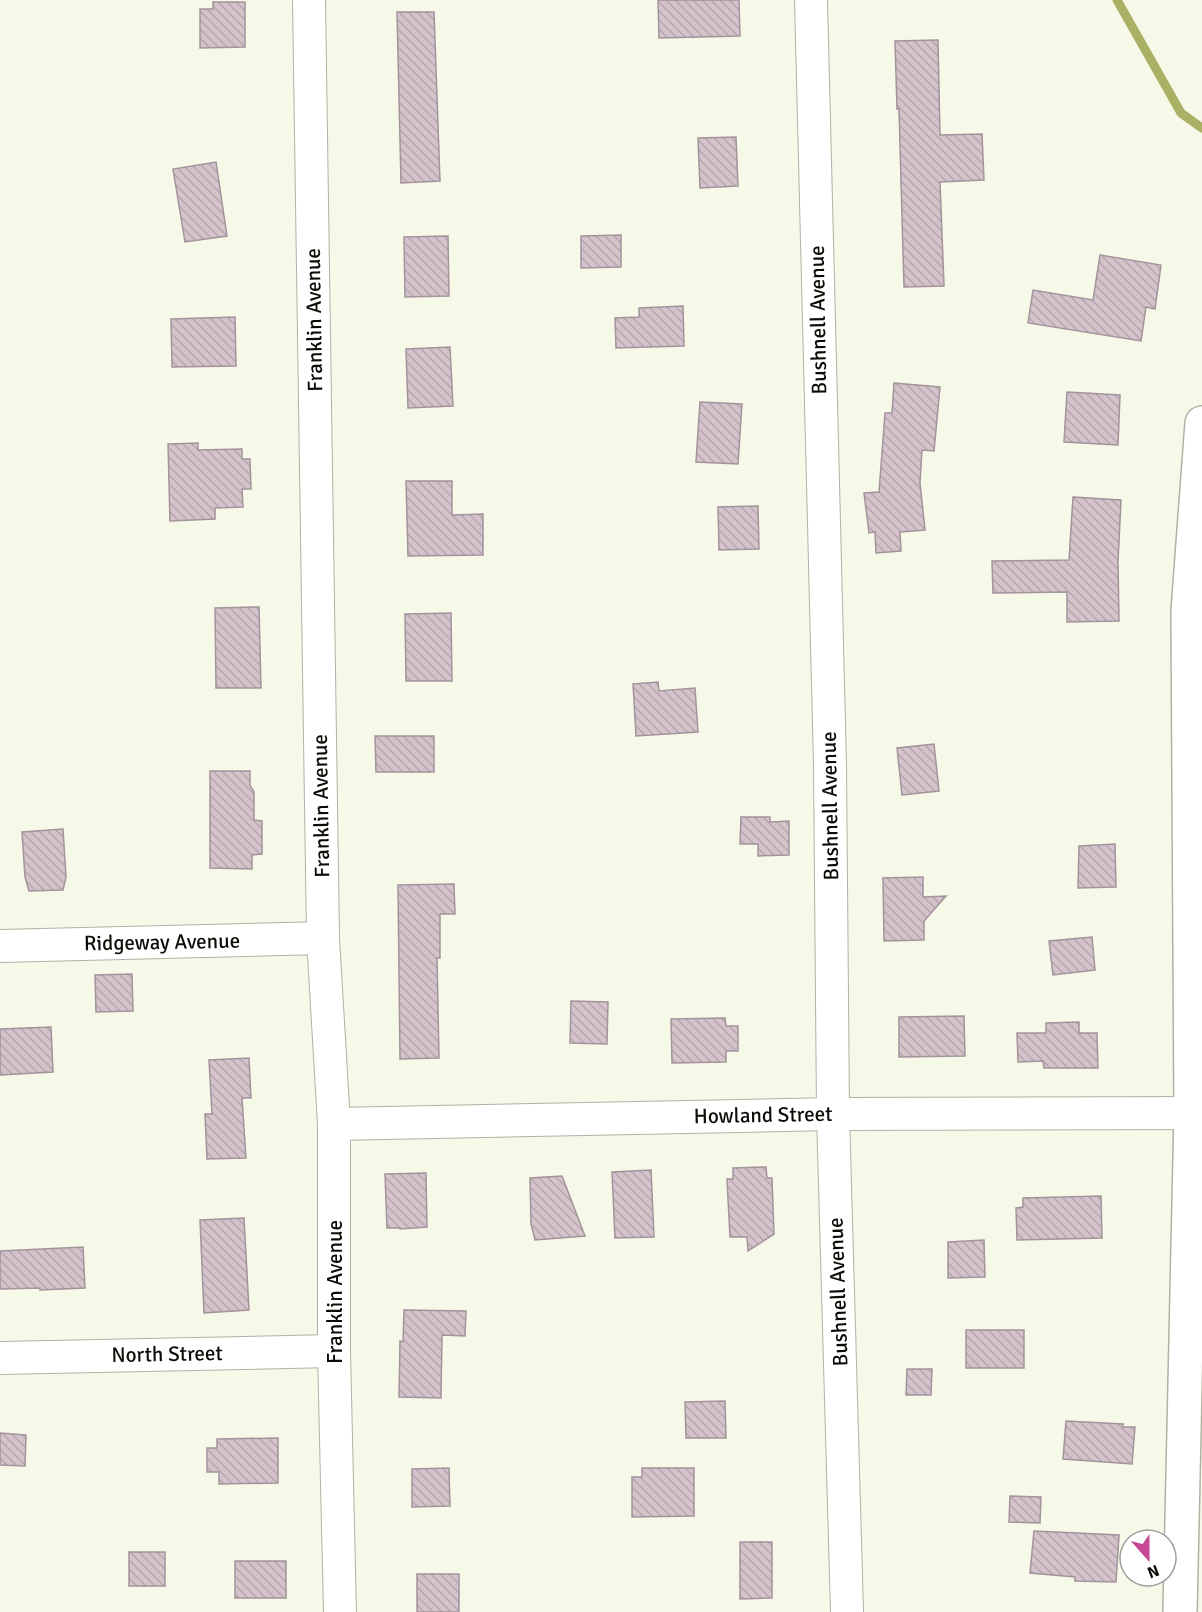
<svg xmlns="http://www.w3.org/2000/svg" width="1202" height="1612" font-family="Signika,sans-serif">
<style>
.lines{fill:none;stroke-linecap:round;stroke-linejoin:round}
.stream{stroke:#aab164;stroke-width:9}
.building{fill:url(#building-back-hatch);stroke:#a3939b;stroke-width:1.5}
.street-casing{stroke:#b0b3a3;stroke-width:34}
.secondary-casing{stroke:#b0b3a3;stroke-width:36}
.street{stroke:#fff;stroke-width:32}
.secondary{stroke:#fff;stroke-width:33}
.labels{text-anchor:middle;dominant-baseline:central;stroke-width:4.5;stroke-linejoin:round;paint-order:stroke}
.street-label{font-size:21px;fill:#0c0c07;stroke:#fff}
</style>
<defs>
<pattern id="building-back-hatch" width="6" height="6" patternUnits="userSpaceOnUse" patternTransform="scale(1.5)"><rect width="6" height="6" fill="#d5c3cc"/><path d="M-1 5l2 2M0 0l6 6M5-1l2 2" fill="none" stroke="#b6a6ae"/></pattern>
</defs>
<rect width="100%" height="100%" fill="#f7f9e8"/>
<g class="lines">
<polyline class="stream" points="1117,0 1181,113 1202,128"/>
</g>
<g class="building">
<polygon points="658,0 739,0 740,36 659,38"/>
<polygon points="213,2 245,2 245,47 200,48 200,9 213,9"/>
<polygon points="397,12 434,12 440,181 401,183"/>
<polygon points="938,40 940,135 982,134 984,180 940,182 944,286 904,287 899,109 897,109 895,41"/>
<polygon points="736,137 738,186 700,188 698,138"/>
<polygon points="216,162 227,236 185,242 173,169"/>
<polygon points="621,235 621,267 581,268 581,236"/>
<polygon points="448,236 449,296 405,297 404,237"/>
<polygon points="1100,255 1161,265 1155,309 1146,307 1141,341 1028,323 1033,290 1093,300"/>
<polygon points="683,306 684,346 616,348 615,318 639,317 639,308"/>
<polygon points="235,317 236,366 172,367 171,319"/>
<polygon points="450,347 453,406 408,408 406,349"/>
<polygon points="894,383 940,387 934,451 922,450 920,483 925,530 900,532 901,551 876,553 875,532 869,533 864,493 879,492 885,413 892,413"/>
<polygon points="1067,392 1120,395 1118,445 1064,442"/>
<polygon points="700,402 742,404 738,464 696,462"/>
<polygon points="198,443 198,450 242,449 242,459 250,459 251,489 242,489 243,507 215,508 215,519 170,521 168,444"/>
<polygon points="406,481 452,481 452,515 483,514 483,555 408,556"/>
<polygon points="1073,497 1121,500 1118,562 1119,621 1067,622 1067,592 993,593 992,561 1069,560"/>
<polygon points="758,506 759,549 719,550 718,507"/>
<polygon points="259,607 261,688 216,688 215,608"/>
<polygon points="451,613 452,681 406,681 405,614"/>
<polygon points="658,682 659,691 695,688 698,732 636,736 633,684"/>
<polygon points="375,736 434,736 434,772 376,772"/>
<polygon points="934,744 939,791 902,795 897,748"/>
<polygon points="210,771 250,771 250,785 254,792 254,820 262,821 262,854 252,855 252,869 210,868"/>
<polygon points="741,817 770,817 770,822 789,821 789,855 758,856 758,844 740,844"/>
<polygon points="63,829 66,877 63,890 29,891 25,877 22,832"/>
<polygon points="1115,844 1116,887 1078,888 1079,846"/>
<polygon points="923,877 923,897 946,896 924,921 924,940 884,941 883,878"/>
<polygon points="454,884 455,914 440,914 440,958 437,958 439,1058 400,1059 398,885"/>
<polygon points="1092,937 1095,970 1053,975 1049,941"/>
<polygon points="132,974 133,1011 96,1012 95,975"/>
<polygon points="571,1001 608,1002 607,1044 570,1043"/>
<polygon points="964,1016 965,1056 899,1057 899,1017"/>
<polygon points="725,1018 726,1026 738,1026 738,1051 726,1051 726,1062 672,1063 671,1019"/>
<polygon points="1079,1022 1079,1033 1097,1033 1098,1068 1044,1068 1043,1061 1018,1062 1017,1033 1046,1033 1046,1023"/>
<polygon points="51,1027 53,1072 0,1075 0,1029"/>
<polygon points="249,1058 251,1098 242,1098 246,1158 207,1159 205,1114 212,1114 209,1060"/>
<polygon points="766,1167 767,1178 772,1178 774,1234 748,1251 747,1237 730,1237 727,1179 733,1179 733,1168"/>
<polygon points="651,1170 654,1237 615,1238 612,1172"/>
<polygon points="426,1173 427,1227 400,1229 400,1228 387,1228 385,1174"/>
<polygon points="562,1176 585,1236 535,1240 531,1224 530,1178"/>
<polygon points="1101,1196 1102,1238 1017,1240 1016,1208 1023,1207 1023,1198"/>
<polygon points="244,1218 249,1310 204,1313 200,1220"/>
<polygon points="984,1240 985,1277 948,1278 948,1242"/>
<polygon points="83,1247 85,1288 40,1290 40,1288 0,1289 0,1251"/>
<polygon points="404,1310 466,1311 465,1336 442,1335 441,1398 399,1397 400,1341 403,1342"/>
<rect x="966" y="1330" width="58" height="38"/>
<polygon points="907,1369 932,1369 931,1395 906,1395"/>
<polygon points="725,1401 726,1438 686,1438 685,1402"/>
<polygon points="1066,1421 1123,1424 1123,1427 1135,1427 1132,1464 1063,1459"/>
<polygon points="0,1433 26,1435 25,1466 0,1465"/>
<polygon points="278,1438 278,1483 219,1484 219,1472 207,1472 207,1448 217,1448 217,1439"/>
<polygon points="449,1468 450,1506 412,1507 412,1469"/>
<polygon points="642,1468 694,1468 694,1516 632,1517 632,1477 642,1477"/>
<polygon points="1010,1496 1041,1497 1040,1523 1009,1522"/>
<polygon points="1034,1531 1119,1535 1116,1582 1075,1581 1075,1577 1030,1573"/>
<polygon points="740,1542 772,1542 772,1598 740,1599"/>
<rect x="129" y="1552" width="36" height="34"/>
<rect x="235" y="1561" width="51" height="37"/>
<rect x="417" y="1574" width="42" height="38"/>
</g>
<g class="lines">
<g class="street-casing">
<g id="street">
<polyline points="309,0 323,938 334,1124 334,1351 340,1612"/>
<polyline points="811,0 830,765 833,1114 847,1612"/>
<polyline points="0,946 323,938"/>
<polyline points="334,1124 833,1114 1202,1113"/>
<polyline points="0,1358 334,1351"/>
</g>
</g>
<g class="secondary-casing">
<polyline id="secondary" points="1180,1612 1191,1112 1188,611 1202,423"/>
</g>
<use href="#street" class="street"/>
<use href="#secondary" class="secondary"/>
</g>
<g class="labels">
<g class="street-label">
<text transform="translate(314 320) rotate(-91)">Franklin Avenue</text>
<text transform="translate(818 320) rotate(-91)">Bushnell Avenue</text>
<text transform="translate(321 806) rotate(-91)">Franklin Avenue</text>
<text transform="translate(830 806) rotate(-91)">Bushnell Avenue</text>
<text transform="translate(162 942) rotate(-1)">Ridgeway Avenue</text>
<text transform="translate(763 1115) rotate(-1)">Howland Street</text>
<text transform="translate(335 1292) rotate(-90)">Franklin Avenue</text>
<text transform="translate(838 1292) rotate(-92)">Bushnell Avenue</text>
<text transform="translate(167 1354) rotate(-1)">North Street</text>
</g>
</g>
<g transform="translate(1148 1558) rotate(159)"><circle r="28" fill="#ffffff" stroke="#9e9e9c" stroke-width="1.5"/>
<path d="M0-4.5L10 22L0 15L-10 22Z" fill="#c64895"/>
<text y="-9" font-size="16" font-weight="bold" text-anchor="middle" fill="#0c0c07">N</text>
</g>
</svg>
